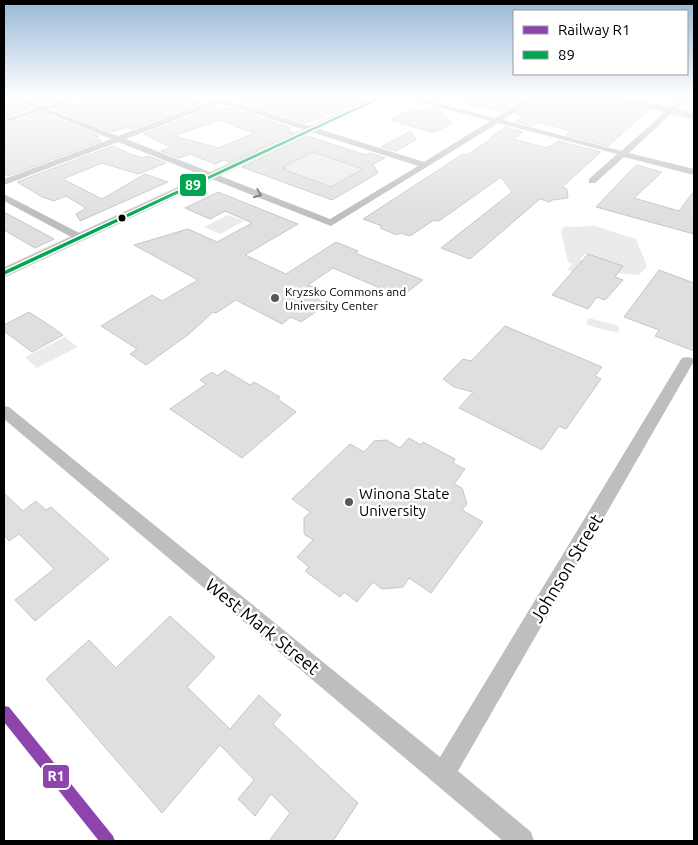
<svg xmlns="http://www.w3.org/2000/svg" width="698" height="845" font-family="Ubuntu,sans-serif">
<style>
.green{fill:#ebebeb}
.building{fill:#dfdfdf;stroke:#c6c6c6;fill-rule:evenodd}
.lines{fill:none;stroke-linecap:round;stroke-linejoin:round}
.major-casing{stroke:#dbdbdb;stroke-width:2}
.minor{fill:#bebebe;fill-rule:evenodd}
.major{fill:#bebebe;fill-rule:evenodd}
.bus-1-casing{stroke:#fff;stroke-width:3}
.bus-1{fill:#00a651;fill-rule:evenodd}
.rail-1-casing{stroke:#fff;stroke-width:3}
.rail-1{fill:#8e44ad;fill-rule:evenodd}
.oneway{stroke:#686868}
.bus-dot{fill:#000;stroke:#fff;stroke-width:2}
.poi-dot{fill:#595959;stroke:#fff;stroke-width:2}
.labels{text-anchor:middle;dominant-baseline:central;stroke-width:5;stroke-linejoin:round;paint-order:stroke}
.far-poi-label{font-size:12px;fill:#000;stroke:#fff;text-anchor:start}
.poi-label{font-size:15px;fill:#000;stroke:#fff;text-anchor:start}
.near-street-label{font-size:18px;fill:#000;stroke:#fff}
.line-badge{stroke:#fff;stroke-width:2}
.badge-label{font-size:14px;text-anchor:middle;font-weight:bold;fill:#fff}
</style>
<rect width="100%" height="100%" fill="#fff"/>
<g class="green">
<polygon points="313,152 334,160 339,157 366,167 331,187 283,169 286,168 283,167"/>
<polygon points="228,215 244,221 220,234 204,227"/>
<polygon points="595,226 636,239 647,266 639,275 618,273 623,266 585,254 580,259 584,261 574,272 567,270 572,264 568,262 561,231 564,227"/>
<path d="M588 318 617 325 619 329 618 332C613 333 591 326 586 324Z"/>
<polygon points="65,337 78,347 37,368 25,357"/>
</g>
<g class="building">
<polygon points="22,97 53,97 61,100 44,104"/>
<polygon points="103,97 181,97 200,103 132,129 127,127 112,132 54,109 71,103 75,105 93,99 102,102"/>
<polygon points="250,97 369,97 343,109 305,123 240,102"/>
<polygon points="461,97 526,97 502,111 461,102"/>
<polygon points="540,97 604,97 649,110 608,146 566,135 571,131 538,122 532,126 515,121 524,116 515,114"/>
<polygon points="12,100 31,109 4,117 4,102"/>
<path d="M215 107 224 110 229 108 291 128 286 130 294 132 229 162 224 160 215 164 190 154 179 158 161 151 171 147 144 134ZM219 120 254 133 219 148 174 136Z"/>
<polygon points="430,107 439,109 452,123 435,132 431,132 390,120 412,109 422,112"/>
<polygon points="42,113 99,136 95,138 102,141 8,176 4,173 4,125"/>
<polygon points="505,127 523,132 513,139 547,148 558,141 601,152 562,187 567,189 568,198 552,200 550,202 540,199 470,259 441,248 512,192 501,177 439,221 434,220 410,236 400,233 397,235 380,228 382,226 363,219 463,154 467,155 494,137 491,137"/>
<polygon points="411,131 416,140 396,151 381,147"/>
<path d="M307 136 366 155 370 153 385 158 373 164 378 173 332 200 242 167ZM313 152 363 169 331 187 283 169 286 168 283 167Z"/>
<polygon points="113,146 130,154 143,158 148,156 166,163 138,174 102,163 63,179 102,199 145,174 168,182 80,221 76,214 86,208 66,196 54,201 42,197 17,182"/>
<polygon points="636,165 662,172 634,198 679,211 694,191 694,234 596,207"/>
<polygon points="218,192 298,224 245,255 286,274 336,242 358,251 355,253 423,280 401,297 333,268 308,285 326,293 317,299 327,304 301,322 291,317 282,324 236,300 216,313 213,312 189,334 146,365 130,354 137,349 101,326 152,295 162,301 198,280 134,245 188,229 217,242 252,223 225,211 210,219 185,208"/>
<polygon points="4,212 54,239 35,248 4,230"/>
<polygon points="588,254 623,266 615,277 623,280 605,300 597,297 588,309 552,295"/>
<polygon points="659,270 694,283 694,351 655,336 659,330 624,317"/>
<polygon points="29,312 49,325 63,335 32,352 4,331 4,325"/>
<polygon points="505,326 602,367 595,376 601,379 566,429 559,426 542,450 459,408 473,392 454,387 443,379 463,359 471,361"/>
<polygon points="225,370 250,385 254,382 280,397 278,399 296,412 242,458 170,409 206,384 200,380 212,372 217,376"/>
<polygon points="409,438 421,445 423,442 455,459 453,463 465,469 454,484 462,488 467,504 462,510 483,522 431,593 409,578 403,587 382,589 373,582 357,602 344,592 340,597 305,571 309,567 297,557 313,540 304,534 304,518 310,512 292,499 350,444 364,452 374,441 386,440 400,448"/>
<polygon points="4,493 23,511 36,501 46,510 51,507 109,559 35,621 15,600 54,569 19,534 9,541 4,535"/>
<polygon points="170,616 215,657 187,687 230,729 259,695 281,715 273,724 358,803 333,841 269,841 290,813 271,794 255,816 238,799 254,780 220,745 162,813 46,679 89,640 116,668"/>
</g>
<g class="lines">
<g class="major-casing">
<g id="major">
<polygon points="374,97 386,97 4,277 4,268"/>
<polygon points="606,97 623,97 694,113 694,119"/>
</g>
</g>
<g class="minor">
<path d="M10 97C22 97 35 106 44 106 57 105 68 97 82 97L49 109 118 136 213 100V97H232L227 100 424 162 490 121 402 97H414L495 118 530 97H538L503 120 621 151 682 97H689L629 153 694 169V175L624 157 595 183H589V179L617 154 498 123 331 226 118 142 4 185V179L111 139 42 111 4 123V119L36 109ZM220 103 418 166 330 219 126 139Z"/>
<polygon points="4,194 83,235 84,237 83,239 75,239 4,201"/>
<polygon points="687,357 692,358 694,361 458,771 531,832 534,841 503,841 4,419 4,406 9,407 440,757 680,361 682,358"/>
</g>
<use href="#major" class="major"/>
<g class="bus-1-casing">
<polygon id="bus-1" points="379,97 384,97 4,275 4,271"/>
</g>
<use href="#bus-1" class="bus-1"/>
<g class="rail-1-casing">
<polygon id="rail-1" points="4,706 9,707 113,836 115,841 99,841 4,722"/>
</g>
<use href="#rail-1" class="rail-1"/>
</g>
<defs><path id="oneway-chevron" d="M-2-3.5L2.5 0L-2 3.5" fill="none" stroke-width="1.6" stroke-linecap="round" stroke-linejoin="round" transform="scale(1.25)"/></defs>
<use class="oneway" href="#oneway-chevron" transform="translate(258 194) rotate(22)"/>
<linearGradient id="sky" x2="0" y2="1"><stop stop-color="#97b8d7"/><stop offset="0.45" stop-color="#fff"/><stop offset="1" stop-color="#fff" stop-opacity="0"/></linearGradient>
<rect width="698" height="215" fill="url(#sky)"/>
<circle class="bus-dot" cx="122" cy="218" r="4.5"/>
<g class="poi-dot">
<circle cx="275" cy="298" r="5"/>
<circle cx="349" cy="502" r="5"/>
</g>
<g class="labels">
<g class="far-poi-label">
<text x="285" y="291">Kryzsko Commons and<tspan x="285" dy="14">University Center</tspan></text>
</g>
<g class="poi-label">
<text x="359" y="493">Winona State<tspan x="359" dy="17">University</tspan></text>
</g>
<g class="near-street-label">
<text transform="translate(566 568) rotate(-59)">Johnson Street</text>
<text transform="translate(263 626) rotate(39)">West Mark Street</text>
</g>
</g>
<g class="line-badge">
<rect x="179" y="173" width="28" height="24" rx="5" fill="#00a651"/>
<rect x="42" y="764" width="28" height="25" rx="5" fill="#8e44ad"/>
</g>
<g class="badge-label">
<text x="193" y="190">89</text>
<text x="56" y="781">R1</text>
</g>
<rect width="698" height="845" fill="none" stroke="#000000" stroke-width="10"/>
<rect x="513" y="10" width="175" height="65" fill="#ffffff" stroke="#999999"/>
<rect x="523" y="26" width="25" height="8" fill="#8e44ad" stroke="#999999"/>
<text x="558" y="35" font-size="15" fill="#000000">Railway R1</text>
<rect x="523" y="51" width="25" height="8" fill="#00a651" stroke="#999999"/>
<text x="558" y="60" font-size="15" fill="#000000">89</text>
</svg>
